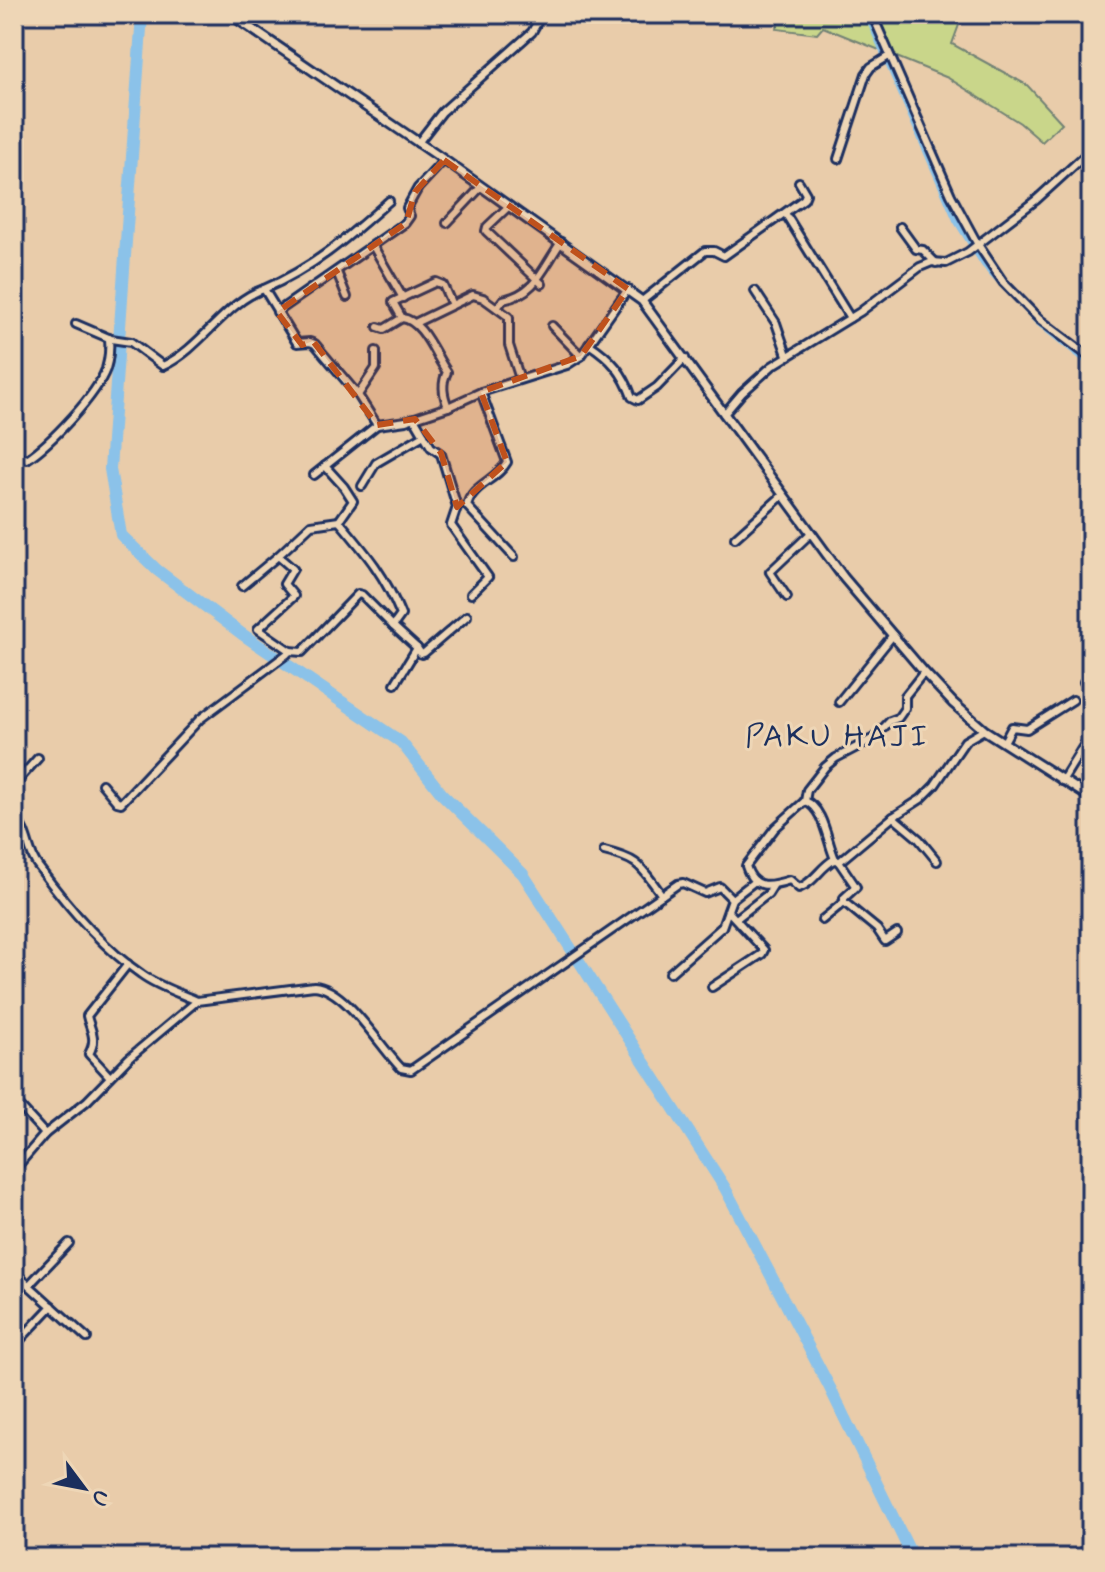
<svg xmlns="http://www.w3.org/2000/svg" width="1105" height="1572" font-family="Mynerve,sans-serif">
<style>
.green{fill:#c9d68a;stroke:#728274;stroke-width:2}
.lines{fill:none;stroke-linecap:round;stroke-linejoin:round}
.canal{stroke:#8bc2e9;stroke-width:7}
.river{stroke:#8bc2e9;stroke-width:12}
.minor-casing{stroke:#1b2f5e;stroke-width:12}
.tertiary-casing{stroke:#1b2f5e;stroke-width:13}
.minor{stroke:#eed6b6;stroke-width:6}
.tertiary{stroke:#eed6b6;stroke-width:7}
.marked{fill:#bf511c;fill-opacity:0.2;stroke:#bf511c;stroke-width:6;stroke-dasharray:16 10;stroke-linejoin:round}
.labels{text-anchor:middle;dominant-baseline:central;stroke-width:6;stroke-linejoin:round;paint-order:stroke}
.quarter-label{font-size:32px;letter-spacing:2px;fill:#1b2f5e;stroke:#eed6b6}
</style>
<rect width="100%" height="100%" fill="#e9ccaa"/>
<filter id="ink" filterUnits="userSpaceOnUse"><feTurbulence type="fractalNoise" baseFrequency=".0125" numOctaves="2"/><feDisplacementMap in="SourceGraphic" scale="16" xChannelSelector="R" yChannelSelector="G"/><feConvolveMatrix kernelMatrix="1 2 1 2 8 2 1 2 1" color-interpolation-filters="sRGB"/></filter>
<g filter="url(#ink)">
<polygon class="green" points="779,14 963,14 952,44 1027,85 1062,123 1042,142 1020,123 948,78 823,27 817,34 777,29"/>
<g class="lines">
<polyline class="canal" points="867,14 957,221 984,264 1038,322 1091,364"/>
<polyline class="river" points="142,14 110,469 121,535 157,570 242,634 401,742 442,794 523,874 725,1188 830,1388 913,1558"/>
<g class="minor-casing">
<g id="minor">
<polyline points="872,14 951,195 977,243 1003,282 1039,319 1091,358"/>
<polyline points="418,143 442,112 532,32 538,21 537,14"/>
<polyline points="838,159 866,74 871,67 889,56 891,58"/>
<polyline points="509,206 487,227 486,231 542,284"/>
<polyline points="785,213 850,318"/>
<polyline points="447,223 481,187"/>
<polyline points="900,227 916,249 923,250 936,263"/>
<polyline points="373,246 403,298"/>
<polyline points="337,272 347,297"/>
<path d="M264 289C315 267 348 237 389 201"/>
<polyline points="755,291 776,323 787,355"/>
<polyline points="642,301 705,251 714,251 724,256 804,199 806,194 799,182"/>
<path d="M497 308 503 300C536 293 542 270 561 242"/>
<polyline points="277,312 405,223 410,216 407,208 418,188 444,160"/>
<polyline points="415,323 473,295 483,298 509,317 509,345 520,379"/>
<path d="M76 324 111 339 131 342 163 366C202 348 225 302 264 289L297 343 310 342 315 344 358 395 377 425"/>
<polyline points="552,326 581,356"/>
<polyline points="378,327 384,329 402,318"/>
<path d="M589 344C612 359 623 373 632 397L638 400 657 387 685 358"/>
<path d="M481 392 507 462C497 480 471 485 467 506L514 557"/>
<polyline points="358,395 376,368 376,351"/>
<path d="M448 407C443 395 441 384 447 372 435 356 423 320 402 318L393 302 436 282 443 285 452 305"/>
<polyline points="724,414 742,393 772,366 860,312 920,267 932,262 946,263 968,252 1036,200 1091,150"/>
<polyline points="414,418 431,447 441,454 457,507 451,525 488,577 471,594"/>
<path d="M14 454 27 459C51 443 96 396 106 369 109 359 110 349 109 338"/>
<path d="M325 466 344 487 353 501 339 521C366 553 385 575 401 615L393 626 417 648 395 684"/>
<polyline points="314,475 377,425 406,421 448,407 481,392 567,365 581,356 628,289"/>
<polyline points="362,486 376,463 424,435"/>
<polyline points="735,538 783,495"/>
<polyline points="242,586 278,556"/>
<polyline points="787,597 770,572 811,533"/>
<polyline points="417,648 421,654 424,653 467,616"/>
<polyline points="290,651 302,652 358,594 362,595 393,626"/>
<path d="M924 672 905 696V708L898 718 890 721 874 738 836 758 825 767 807 790 805 801 775 828 746 866C754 891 770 886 790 880L799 888C815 882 820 867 835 859L839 862 893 817 921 799 935 785 965 741 984 730"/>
<polyline points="1084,682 1091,675"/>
<polyline points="839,702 893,635"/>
<polyline points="1004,742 1012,727 1027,729 1073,700"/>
<polyline points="1062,781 1091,734"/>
<polyline points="102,784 117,802 121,803 200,719 287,654 290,651 258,629 294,596 284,584 293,569 278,556 311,525 339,521"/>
<polyline points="14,785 38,758"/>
<path d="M805 801C824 808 827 842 835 859"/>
<path d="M14 816C30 834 26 850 38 866 65 903 103 948 141 974 157 986 179 993 197 1001"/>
<polyline points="893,817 919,839 937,861"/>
<path d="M604 851C641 860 640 866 662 895"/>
<polyline points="844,902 877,929 885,941 897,933"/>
<polyline points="736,919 768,894 773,886"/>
<polyline points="822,920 844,902 844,898 856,887 839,862"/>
<polyline points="670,973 722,927 732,899 755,881"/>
<polyline points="712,987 762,954 764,950 728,911"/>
<path d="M110 1077 89 1054C98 1038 90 1030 87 1016L128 964"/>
<polyline points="14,1100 45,1134"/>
<path d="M14 1170 45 1134 87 1101 129 1058 197 1001 314 986C346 988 380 1047 401 1068L411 1070 678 884 683 883 705 893 720 887 732 899"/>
<polyline points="14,1272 87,1338"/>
<polyline points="29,1285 69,1243"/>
<polyline points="14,1346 52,1306"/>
</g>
</g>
<g class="tertiary-casing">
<polyline id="tertiary" points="230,14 444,160 642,301 844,578 924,672 953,703 984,730 1091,798"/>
</g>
<use href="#minor" class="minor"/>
<use href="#tertiary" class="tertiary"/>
</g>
</g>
<path class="marked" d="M444 160 628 289 581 356 481 392 507 462 457 507 441 453 415 419 377 425 313 341 302 345 277 312 406 223 415 192Z"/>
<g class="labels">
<g class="quarter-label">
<text x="837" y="737">PAKU HAJI</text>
</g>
</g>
<rect width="1105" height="1572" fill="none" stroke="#eed6b6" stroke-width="48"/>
<rect x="24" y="24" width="1057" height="1524" fill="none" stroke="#1b2f5e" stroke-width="3" filter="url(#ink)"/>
<g transform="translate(84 1488) rotate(122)" stroke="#eed6b6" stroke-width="6" paint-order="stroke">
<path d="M0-6L14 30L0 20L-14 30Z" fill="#1b2f5e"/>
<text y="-12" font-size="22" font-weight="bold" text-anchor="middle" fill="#1b2f5e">U</text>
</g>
</svg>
